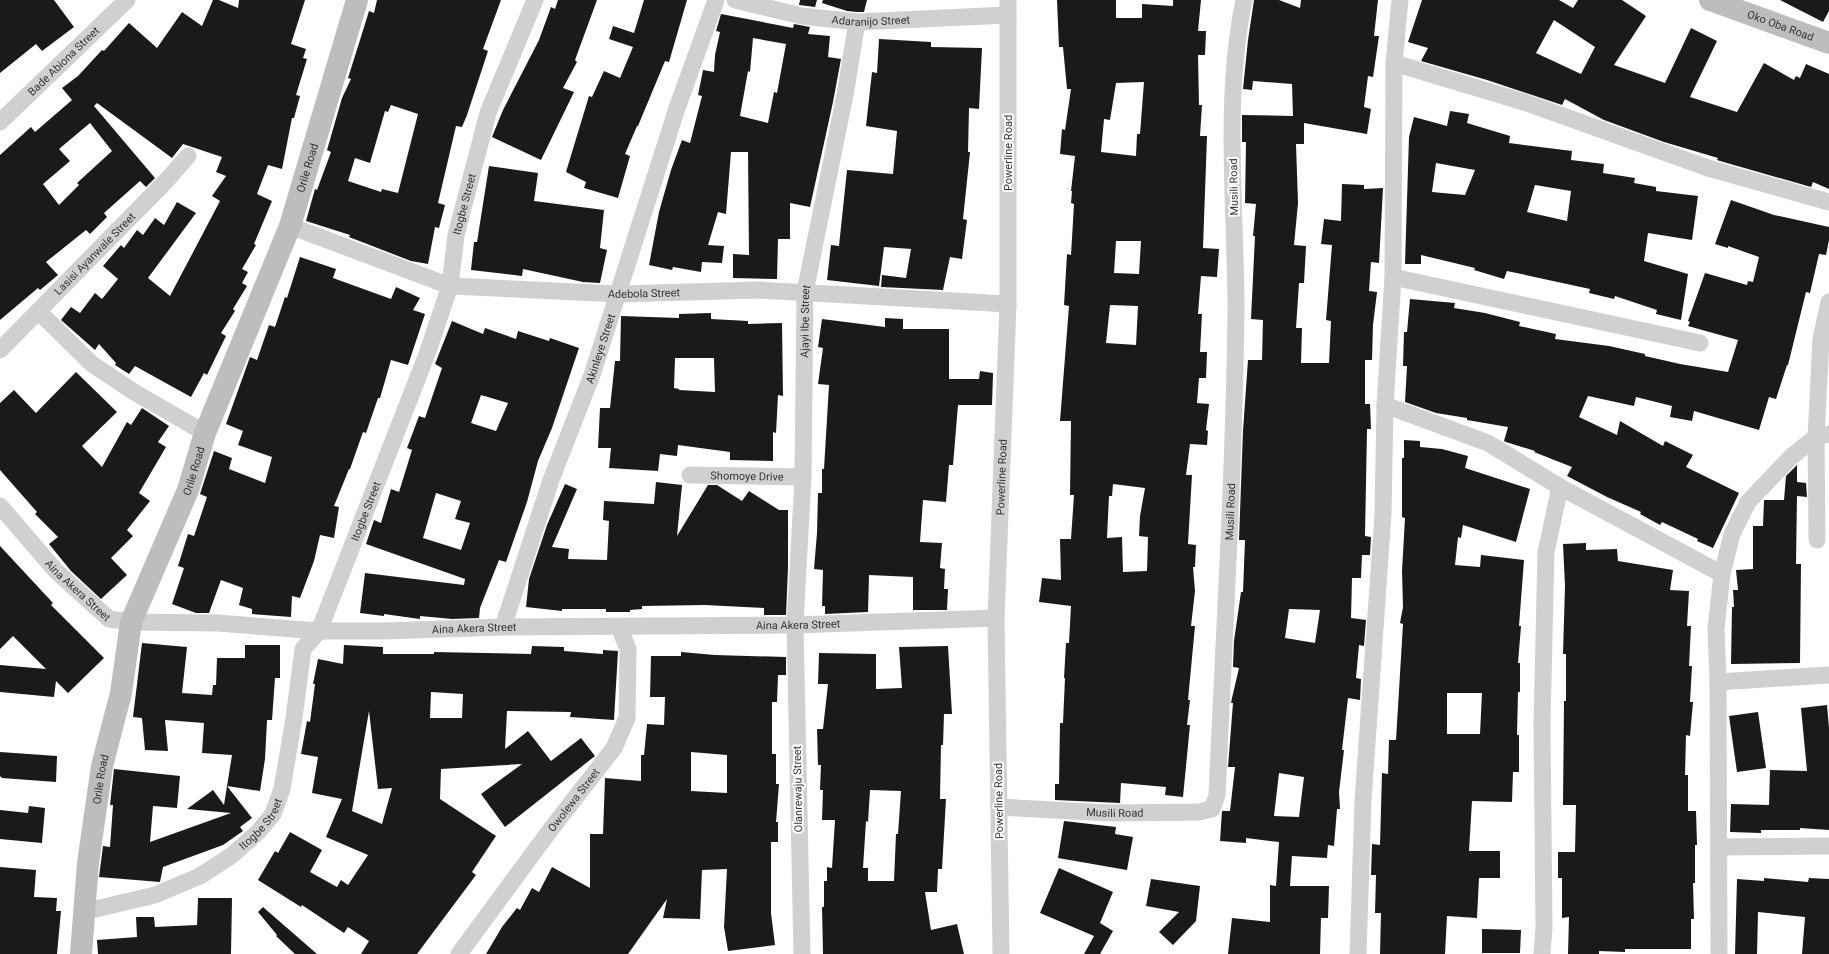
<svg xmlns="http://www.w3.org/2000/svg" width="1829" height="954" font-family="Roboto,sans-serif">
<style>
.building{fill:#1a1a1a;fill-rule:evenodd}
.lines{fill:none;stroke-linecap:round;stroke-linejoin:round}
.street{stroke:#d0d0d0;stroke-width:17}
.secondary{stroke:#bdbdbd;stroke-width:22}
.labels{text-anchor:middle;dominant-baseline:central;stroke-width:4;stroke-linejoin:round;paint-order:stroke}
.street-label{font-size:11px;fill:#333;stroke:#fff}
</style>
<rect width="100%" height="100%" fill="#fff"/>
<g class="building">
<polygon points="0,0 54,0 74,27 42,51 36,44 0,73"/>
<path d="M213 0H219L238 8 239 0H305L291 44 306 49 303 58 307 59 296 95 300 96 294 118H292L282 169 268 165 257 194 272 201 254 244 256 245 242 269 248 272 242 283 247 286 233 309 235 311 221 333 226 336 207 375 204 373 191 397 135 366 129 374 115 365 116 363 99 344 95 350 61 320 71 307 80 313 95 293 102 299 118 279 103 266 121 245 124 248 137 230 143 235 155 218 164 225 177 202 196 213 148 278 170 296 220 201 212 196 226 176 216 172 222 157 183 144 172 158 97 103 94 106 155 178 146 187 140 181 104 213 107 217 90 234 86 230 46 262 58 275 40 290 38 288 0 320V155L31 127 35 132 72 100 62 88 78 76 102 50 104 51 129 23 157 48 182 12 202 26ZM90 123 112 151 77 183 79 185 59 205 43 184 70 161 59 149Z"/>
<path d="M377 0H501L483 49 488 51 467 115 462 127 456 126 438 203 445 205 439 228 435 227 428 264 411 261 349 237 350 235 306 221 315 189 317 190 331 152 327 150 342 98 351 79 348 78 360 40 369 11 374 13ZM391 105 418 114 398 193 382 189 381 192 348 181 355 158 370 163 385 111 388 112Z"/>
<polygon points="558,0 597,0 575,60 577,62 563,88 574,92 541,160 492,137 503,110 539,40 551,7 555,9"/>
<polygon points="644,0 687,0 669,62 665,61 638,126 637,126 625,154 630,156 618,198 584,188 586,182 566,172 589,96 592,97 604,71 620,78 633,47 609,39 613,26 634,33"/>
<polygon points="800,0 817,0 815,7 799,5"/>
<polygon points="823,0 867,0 864,12 857,12 847,11 822,3"/>
<path d="M1057 0H1116V18H1142V4L1173 6V0H1201L1198 31H1206L1205 55H1198L1199 105H1202L1200 136H1207L1203 248 1219 249 1217 277 1201 276 1198 314H1202L1200 352H1207L1206 378H1199L1197 403 1209 404 1206 430 1208 431 1207 445 1190 444 1186 475H1192L1188 544 1196 545 1195 567H1193L1195 591 1191 626H1195L1188 700H1190L1187 725H1190L1183 797 1165 795 1166 787 1121 783 1120 803 1055 800V784H1059L1060 723H1063L1065 678H1064L1066 643H1069L1071 606 1039 602 1042 578 1061 580 1060 539H1071L1074 495H1070L1071 421H1060L1069 306 1064 305 1067 254 1071 255 1074 204 1071 203 1072 191H1071L1075 156 1060 154 1062 129 1065 130 1071 89H1067L1063 47H1059ZM1144 82 1140 134H1137L1136 156 1101 152 1104 119 1110 120 1116 83ZM1116 241H1141L1139 274 1114 273ZM1110 305 1138 306 1136 345 1106 343ZM1113 484 1145 488 1140 516 1139 536 1148 537 1147 571 1123 572 1122 537 1107 538 1109 496H1112Z"/>
<path d="M1254 0H1279L1300 8 1301 0H1378L1374 36H1379L1373 77 1368 76 1364 107 1371 109 1367 134 1304 123V144H1296L1298 203 1294 245 1306 246 1304 283H1299L1296 328H1302L1301 363H1329L1331 321 1326 320 1332 245 1321 244 1324 219 1341 221 1342 184 1364 185V189L1383 188 1379 263 1371 262 1369 291 1377 292 1373 325 1372 360H1365V404H1370L1371 429H1367L1365 536 1371 537 1370 555H1362L1361 578H1352L1351 618 1366 620 1364 646 1359 645 1356 678 1361 679 1360 700 1348 698 1342 750H1344L1339 792 1340 809H1337L1334 846 1328 845 1327 858 1292 856 1290 886H1329L1328 918H1321L1320 954H1228L1232 918 1270 922V885L1276 886 1279 842 1246 838V843L1220 841 1222 811H1230L1235 767H1228L1233 703H1231L1232 698 1239 668 1233 667 1234 641 1241 592H1243L1245 540H1239L1243 431 1248 360H1262L1263 320 1251 319 1255 236H1253L1256 204 1245 203 1246 142H1242V115L1293 116 1292 84 1253 81 1252 90 1243 89 1248 40ZM1289 609 1320 610 1315 643 1285 638ZM1279 773 1304 777 1299 817 1274 816Z"/>
<path d="M1422 0H1559L1573 8 1578 0H1622L1646 16 1614 65 1665 83 1691 28 1717 41 1690 97 1737 112 1764 63 1794 80 1796 76 1800 78 1806 64 1829 74V189L1813 182 1811 187 1720 161 1717 160 1718 158 1664 142 1604 120 1565 99 1562 105 1487 80 1421 61 1428 48 1408 42ZM1554 20 1595 47 1581 74 1536 53Z"/>
<polygon points="1780,0 1829,0 1829,11 1823,22"/>
<path d="M721 14 793 28 794 24 810 27 808 34 830 36 828 57 841 59 833 102 810 207 790 203V239H778L777 279 733 278V254L749 255 748 152H731L726 214 718 212 708 245 724 246 722 263 702 262 701 272 673 267 672 270 649 265 659 212 671 170 682 140 690 143 702 96 698 95 703 70 714 72 715 55 720 32 716 31ZM753 38 786 44 777 93 774 92 768 123 740 116 748 71 750 72Z"/>
<polygon points="879,39 931,42 931,47 982,48 979,109 969,108 968,152 970,152 963,219 967,220 962,259 950,257 943,290 881,287 882,275 906,278 911,249 884,247 879,286 827,280 831,245 839,246 847,170 893,174 897,131 866,126 872,72 877,73"/>
<path d="M1450 111 1469 114 1467 123 1510 136 1509 143 1572 151 1571 160 1604 164 1603 173 1635 178 1634 183 1656 187V191L1698 196 1692 240 1648 233 1644 261 1688 274 1681 320 1656 314 1657 310 1615 296 1614 299 1589 293 1590 289 1507 271 1504 279 1474 270 1475 268 1421 255V264H1405L1409 137 1414 117 1447 126ZM1436 163 1475 170 1465 195 1432 192ZM1535 185 1571 191 1567 221 1527 212Z"/>
<polygon points="489,166 538,173 534,201 604,210 600,248 607,250 600,283 583,282 523,269 522,276 471,270 474,242 477,242"/>
<polygon points="1731,200 1774,215 1829,227 1829,240 1826,255 1819,254 1810,293 1806,292 1788,365 1787,365 1776,399 1769,397 1759,430 1694,411 1692,421 1670,417 1672,406 1636,397 1634,406 1588,396 1579,417 1617,435 1620,421 1663,446 1665,441 1693,455 1686,467 1739,493 1713,548 1697,541 1698,539 1662,522 1660,525 1640,514 1641,512 1607,497 1567,476 1572,467 1534,452 1535,451 1506,442 1504,441 1508,427 1467,420 1467,418 1436,413 1405,402 1407,366 1403,366 1404,332 1407,332 1410,299 1455,303 1454,308 1485,313 1520,322 1519,326 1556,334 1555,339 1609,346 1645,354 1645,356 1680,364 1728,372 1738,340 1688,326 1690,322 1688,321 1705,273 1747,285 1748,281 1753,282 1759,257 1728,246 1728,248 1715,244"/>
<polygon points="300,257 336,269 333,278 391,299 396,287 420,298 413,310 425,314 408,365 391,360 380,398 378,398 366,433 363,432 350,469 349,469 334,506 339,507 334,538 320,535 314,561 300,598 292,596 291,617 252,614 252,609 239,605 243,588 221,580 209,613 196,613 172,604 184,568 178,566 188,534 194,536 207,497 200,494 214,451 232,458 229,469 265,483 272,457 238,445 243,431 226,424 250,357 257,360 269,325 275,327 285,297 287,298"/>
<path d="M711 313V319L748 321V324L782 323 783 396 778 395 776 433 773 432V461L730 460V452L678 445 677 456 660 454 658 471 609 468 611 448H598L600 408H610L615 361H620L621 316 679 318V314ZM675 358H714L715 392 679 390V389L674 388Z"/>
<polygon points="885,318 903,319 903,329 949,329 949,379 979,379 980,371 993,373 992,405 958,405 953,465 949,465 946,502 923,500 920,542 942,543 940,568 945,569 944,589 948,589 947,610 913,610 913,577 869,575 868,612 825,614 825,606 822,606 823,570 814,569 817,533 818,493 822,493 822,469 824,469 829,385 818,384 823,348 818,347 822,319 885,327"/>
<path d="M452 321 483 334 485 328 516 339 518 331 549 341 550 338 579 348 552 428 538 461 527 502 506 562 499 560 480 608 479 618 452 619 420 616V619L384 614V616L360 613 365 573 464 585 465 579 366 544 374 520 381 523 391 489 399 492 412 450 407 448 419 416 425 418 442 368 435 364ZM481 395 508 403 496 431 471 423ZM436 493 461 501 455 519 470 523 461 550 423 538Z"/>
<polygon points="76,372 117,412 82,446 102,467 127,422 131,425 142,408 169,426 158,442 166,447 139,493 150,501 127,530 133,536 111,558 127,575 101,599 71,571 49,544 58,537 35,514 37,512 0,470 0,403 14,390 36,413"/>
<path d="M1404 440 1420 441V447L1442 449 1468 456 1465 468 1530 489 1516 542 1463 525 1461 538 1458 537 1455 565 1480 567 1481 555 1524 560 1519 626H1521L1518 663H1520V692H1518L1517 735H1519V772H1513L1512 802 1472 801 1469 851H1500V878H1479L1477 918 1447 916 1445 954H1380L1381 913H1375L1376 875H1371L1372 844 1380 845 1382 773 1388 774 1389 740H1396L1403 624 1400 623 1403 607 1402 571 1405 518 1402 517V458H1404ZM1447 693H1482L1480 734H1447Z"/>
<polygon points="1797,465 1797,482 1806,483 1807,497 1797,496 1796,564 1801,564 1800,663 1731,664 1732,607 1734,607 1733,590 1738,590 1736,570 1753,569 1753,526 1763,526 1764,500 1784,500 1786,476"/>
<polygon points="656,482 682,485 677,536 708,485 717,485 742,501 749,491 779,510 788,510 788,568 786,615 764,615 764,608 705,605 642,606 642,609 630,610 630,612 606,612 606,609 562,609 562,611 526,607 529,579 547,525 565,484 577,489 552,547 569,549 568,559 607,560 609,521 603,520 604,501 654,504"/>
<polygon points="1586,543 1586,550 1617,549 1618,561 1673,570 1670,590 1689,591 1687,626 1691,626 1689,666 1692,666 1690,702 1693,702 1690,736 1686,735 1685,775 1688,775 1688,811 1696,811 1697,845 1695,845 1695,883 1693,883 1694,919 1691,919 1691,949 1625,949 1625,952 1599,951 1599,954 1568,954 1569,917 1562,918 1562,878 1558,878 1558,852 1575,852 1576,805 1563,805 1564,701 1566,701 1566,654 1563,654 1565,586 1563,544"/>
<polygon points="0,546 53,603 51,605 104,658 68,693 56,681 54,697 0,692 0,665 46,669 13,636 0,649"/>
<polygon points="142,643 187,647 182,693 212,695 213,685 216,685 217,658 245,658 245,645 280,645 280,678 275,678 272,720 267,720 265,759 260,791 227,786 252,818 240,827 243,831 223,845 163,867 160,882 99,877 103,846 110,847 113,805 110,805 114,769 180,776 177,808 153,806 150,842 231,813 187,809 213,790 224,805 232,755 202,753 204,723 165,720 168,751 145,750 142,718 133,717"/>
<path d="M344 645 383 647V654H434V652L531 654 532 646 564 647V651L603 654V650L618 651 614 720 570 717 571 712 507 711 505 749 528 731 551 761 581 738 595 756 505 827 481 794 522 764 441 769 440 799 496 836 472 872 476 875 417 954H361L369 941 348 927 344 933 302 905 301 907 258 880 275 851 278 853 290 832 322 850 310 872 337 887 341 880 348 885 368 855 326 837 342 799 312 793 318 757 301 754 307 721 310 722 315 684H313L318 659 343 664ZM431 692 463 694 462 718H430ZM369 711 378 789 392 788 382 824 352 811Z"/>
<path d="M948 646 952 714H944L943 745H941L940 799H946L942 869H938L937 892H925L931 930 957 924 964 954H823L822 907H824V881H827V867L832 868 835 820H822L823 790H820L821 765H818L817 729H823L828 684H818L819 653 876 654V689L902 688 899 647ZM870 790 901 791 898 834H896L894 881H868V868H863L866 821 868 822Z"/>
<path d="M681 652 715 655 786 657V675H778L777 702H772V754H776V784H779L776 822H778V842H771V913L775 945 728 951 724 927 727 869 702 870 700 919 663 918 667 899 628 954H486L502 927 517 908 520 910 532 888 539 892 552 867 590 888V834H603L605 778 641 781V755H644L647 724 664 725 665 697H650L651 656H681ZM691 752 727 755V793L691 791Z"/>
<polygon points="1827,705 1829,728 1829,830 1800,828 1800,830 1761,830 1761,833 1730,832 1731,804 1769,805 1770,770 1807,771 1801,708"/>
<polygon points="1758,712 1766,768 1737,772 1729,716"/>
<polygon points="0,752 57,756 56,782 2,778 0,776"/>
<polygon points="29,806 45,808 42,843 0,839 0,810 28,813"/>
<polygon points="1064,821 1116,827 1115,834 1133,837 1127,870 1058,858"/>
<polygon points="0,867 36,870 34,897 57,898 56,911 61,911 57,954 0,954"/>
<polygon points="1059,868 1113,892 1100,923 1113,931 1100,954 1084,954 1094,936 1040,913"/>
<polygon points="1764,878 1808,882 1809,878 1829,879 1829,954 1802,954 1805,917 1758,912 1757,954 1735,954 1737,879 1764,881"/>
<polygon points="1151,879 1200,886 1196,921 1173,945 1159,932 1179,912 1146,906"/>
<polygon points="198,898 232,898 231,954 98,954 97,940 137,937 136,917 154,917 155,927 197,925"/>
<polygon points="263,907 317,954 295,954 276,936 277,935 258,912"/>
<polygon points="1482,929 1521,930 1520,953 1482,953"/>
</g>
<g class="lines">
<g class="street">
<path id="s1" d="M735 0 802 16 857 22 1008 15"/>
<polyline points="1394,63 1524,102 1708,168 1829,202"/>
<path id="s2" d="M0 122 127 0"/>
<path id="s3" d="M290 226 450 286 618 294 759 290 1008 304"/>
<polyline points="1393,277 1700,343"/>
<polyline points="39,312 92,364 134,392 205,433"/>
<path id="s4" d="M0 350 167 180 188 156"/>
<polyline points="1385,405 1488,443 1560,487 1722,574"/>
<path id="s5" d="M690 475 803 477"/>
<path id="s6" d="M0 506 56 571 109 619 131 622 217 623 319 631H384L503 627 795 625 996 618"/>
<polyline points="1817,540 1816,437 1821,339 1829,302"/>
<path id="s7" d="M503 627 551 480 592 375 677 108 716 0"/>
<polyline points="1718,682 1829,675"/>
<path id="s8" d="M999 807 1110 813 1199 812 1212 809 1217 795C1224 634 1234 473 1236 311 1236 208 1223 102 1244 0"/>
<polyline points="1719,847 1829,846"/>
<path id="s9" d="M83 912 155 895 200 876 231 856 258 832 273 814 282 789 294 718 303 649 319 631 427 354 450 286 456 235 488 113 535 0"/>
<path id="s10" d="M459 954 551 829 614 748 627 718 628 649 619 627"/>
<path id="s11" d="M802 954 795 625 803 477 805 292 845 95 857 22"/>
<path id="s12" d="M1001 954 996 618 1008 304V0"/>
<polyline points="1358,954 1363,801 1383,514 1385,405 1393,277 1394,63 1400,0"/>
<polyline points="1542,954 1544,927 1542,723 1546,552 1560,487"/>
<polyline points="1719,954 1718,682 1716,629 1722,574 1732,534 1748,502 1791,457 1816,437 1829,434"/>
</g>
<g class="secondary">
<path id="s13" d="M1710 0 1829 43"/>
<path id="s14" d="M81 954 88 863 102 766 121 693 131 622 188 490 205 433 290 226 357 0"/>
</g>
</g>
<g class="labels">
<g class="street-label">
<text stroke="none"><textPath href="#s1" startOffset="138">Adaranijo Street</textPath></text>
<text stroke="none"><textPath href="#s13" startOffset="75">Oko Oba Road</textPath></text>
<text stroke="none"><textPath href="#s2" startOffset="88">Bade Abiona Street</textPath></text>
<text transform="translate(1008 153) rotate(-90)">Powerline Road</text>
<text stroke="none"><textPath href="#s14" startOffset="824">Orile Road</textPath></text>
<text transform="translate(1234 187) rotate(-91)">Musili Road</text>
<text stroke="none"><textPath href="#s9" startOffset="864">Itogbe Street</textPath></text>
<text stroke="none"><textPath href="#s4" startOffset="135">Lasisi Ayanwale Street</textPath></text>
<text stroke="none"><textPath href="#s3" startOffset="365">Adebola Street</textPath></text>
<text stroke="none"><textPath href="#s11" startOffset="633">Ajayi Ibe Street</textPath></text>
<text stroke="none"><textPath href="#s7" startOffset="295">Akinleye Street</textPath></text>
<text stroke="none"><textPath href="#s14" startOffset="500">Orile Road</textPath></text>
<text stroke="none"><textPath href="#s5" startOffset="57">Shomoye Drive</textPath></text>
<text stroke="none"><textPath href="#s12" startOffset="477">Powerline Road</textPath></text>
<text stroke="none"><textPath href="#s9" startOffset="540">Itogbe Street</textPath></text>
<text stroke="none"><textPath href="#s8" startOffset="512">Musili Road</textPath></text>
<text stroke="none"><textPath href="#s6" startOffset="115">Aina Akera Street</textPath></text>
<text stroke="none"><textPath href="#s6" startOffset="847">Aina Akera Street</textPath></text>
<text stroke="none"><textPath href="#s6" startOffset="523">Aina Akera Street</textPath></text>
<text stroke="none"><textPath href="#s14" startOffset="176">Orile Road</textPath></text>
<text transform="translate(798 789) rotate(-91)">Olanrewaju Street</text>
<text stroke="none"><textPath href="#s10" startOffset="192">Owolewa Street</textPath></text>
<text transform="translate(999 801) rotate(-91)">Powerline Road</text>
<text stroke="none"><textPath href="#s8" startOffset="116">Musili Road</textPath></text>
<text stroke="none"><textPath href="#s9" startOffset="204">Itogbe Street</textPath></text>
</g>
</g>
</svg>
